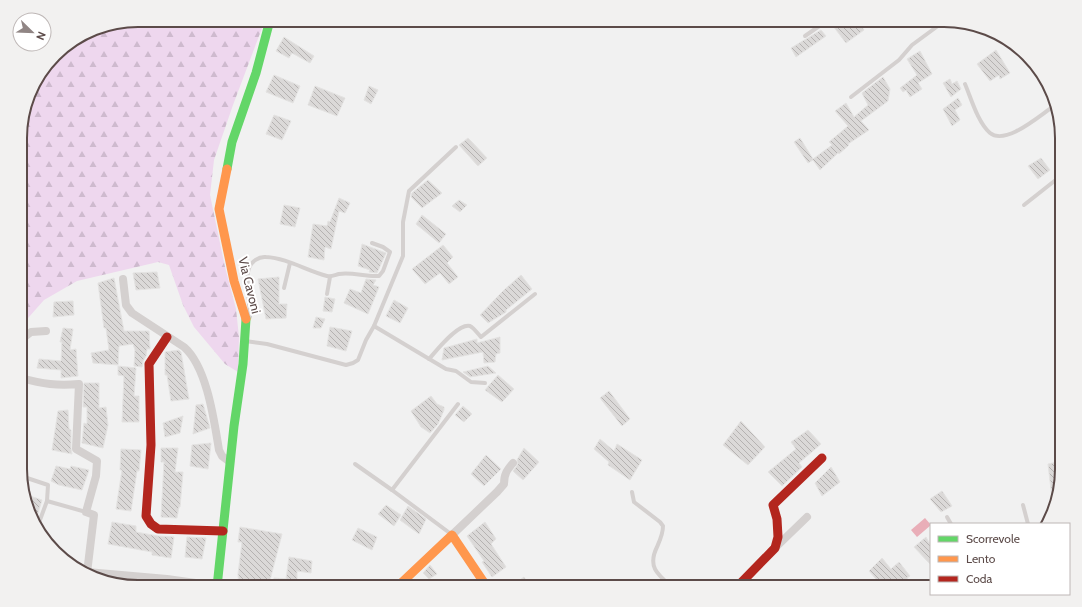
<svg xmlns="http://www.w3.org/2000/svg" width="1082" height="607" font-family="Cabin,sans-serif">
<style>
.forest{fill:url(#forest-firs)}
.water{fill:#e9aeb8}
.building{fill:url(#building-back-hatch);stroke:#e4e3e2}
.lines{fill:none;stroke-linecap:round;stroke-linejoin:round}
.lane{stroke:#d4d0cf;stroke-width:4}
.street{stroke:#d4d0cf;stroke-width:8}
.fast{stroke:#63d668;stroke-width:9}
.slow{stroke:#ff974d;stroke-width:9}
.jam{stroke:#b3261e;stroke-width:9}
.labels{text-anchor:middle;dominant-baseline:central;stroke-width:4;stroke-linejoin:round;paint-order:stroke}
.street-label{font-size:13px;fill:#5c4b49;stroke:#fff}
.rim{fill:none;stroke:#5c4b49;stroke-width:2}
</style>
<defs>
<pattern id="forest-firs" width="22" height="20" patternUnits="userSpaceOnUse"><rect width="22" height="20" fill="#eed7ee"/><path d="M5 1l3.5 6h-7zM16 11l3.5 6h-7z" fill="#cebace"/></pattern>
<pattern id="building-back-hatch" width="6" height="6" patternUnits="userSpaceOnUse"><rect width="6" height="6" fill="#dbd9d8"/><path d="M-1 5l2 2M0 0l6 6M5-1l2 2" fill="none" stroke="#b5b2b1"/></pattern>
</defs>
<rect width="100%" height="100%" fill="#f1f1f1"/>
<polygon class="forest" points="138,20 265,20 233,105 214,160 210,195 225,267 236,309 239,337 238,372 225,364 194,327 183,305 169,265 158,262 77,281 44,300 21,326 21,122 32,85 60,49 93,29"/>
<polygon class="water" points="925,518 931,525 917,537 911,530"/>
<g class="building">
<polygon points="854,20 857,20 864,30 846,43 833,26 841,21 845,26"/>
<polygon points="821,30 826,36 796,57 791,48"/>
<polygon points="284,37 314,56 310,63 292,53 289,58 276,51"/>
<polygon points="996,50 1010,73 1000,79 999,75 990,81 977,64"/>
<polygon points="920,51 932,74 918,83 922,89 910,97 906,90 903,92 900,88 917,75 907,59"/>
<polygon points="274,75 300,86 293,103 266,92"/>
<polygon points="883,77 890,89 888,101 861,121 869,130 848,144 849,145 839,154 838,153 820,170 813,160 808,163 794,142 800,138 813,159 832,145 829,142 848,126 835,111 846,103 854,117 868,105 862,93"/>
<polygon points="950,79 952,84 957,81 961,89 951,97 943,83"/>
<polygon points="315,86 345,98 337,116 308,105"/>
<polygon points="369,86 378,90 371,104 364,100"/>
<polygon points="958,98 962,105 955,110 960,120 952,126 943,109"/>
<polygon points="274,115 291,121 282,140 266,134"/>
<polygon points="468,138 487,158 478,166 459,145"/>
<polygon points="1041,158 1050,170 1038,179 1028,166"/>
<polygon points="428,180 442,193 422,208 411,197 412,193"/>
<polygon points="339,198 350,203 345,213 339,211 331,249 325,247 324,260 308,257 313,224 327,226 328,221 330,222"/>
<polygon points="459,200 467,205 460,212 452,206"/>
<polygon points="284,205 300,208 295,227 280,224"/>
<polygon points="422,215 446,234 439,243 416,224"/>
<polygon points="362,244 386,253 377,273 369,272 370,270 358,266"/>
<polygon points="443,245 453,257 447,263 458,277 449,284 440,273 425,284 412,269"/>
<polygon points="157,272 160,288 136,290 133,273"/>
<polygon points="521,275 532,289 506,310 506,312 488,323 480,315 504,290"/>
<polygon points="279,277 279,304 287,304 286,318 266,319 258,279"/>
<polygon points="114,278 124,331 149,331 150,349 147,349 146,356 143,361 142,367 134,366 135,350 133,344 119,346 118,365 93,363 91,353 109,350 106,328 104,328 98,283"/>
<polygon points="366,279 376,280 373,285 379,287 368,314 344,303 350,289 361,293"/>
<polygon points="325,297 335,299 332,312 323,311"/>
<polygon points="394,300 408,308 400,323 386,316"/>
<polygon points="73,301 74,315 53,317 54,302"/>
<polygon points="316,317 325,319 321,328 313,328"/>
<polygon points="330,327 352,331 346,351 327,346"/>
<polygon points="63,328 73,329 70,350 76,349 78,376 61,378 61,370 37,368 39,359 61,361 62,342 60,342"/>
<polygon points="500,337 500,353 496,354 495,362 484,363 483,352 442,360 444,348 477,339 477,343"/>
<polygon points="179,350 181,352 189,399 171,401 167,375 165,375 165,352"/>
<polygon points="118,366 136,368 134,396 139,396 139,422 122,422 124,376 118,375"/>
<polygon points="488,366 496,373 470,377 463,372"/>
<polygon points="498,375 514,389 502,402 485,390"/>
<polygon points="84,383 99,383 99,408 106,407 108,425 103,448 82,443 84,423 87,424 87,407 83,407"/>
<polygon points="609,391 630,419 622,426 600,398"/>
<polygon points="431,396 437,404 444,407 444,410 438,424 430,433 421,427 411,411"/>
<polygon points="203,404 210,428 193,434 196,405"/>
<polygon points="463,406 472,414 464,422 455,415"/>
<polygon points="68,410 69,429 71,430 71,449 72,454 52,450 58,411"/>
<polygon points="183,416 180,433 165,437 163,423"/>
<polygon points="741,421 765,447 748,465 723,445"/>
<polygon points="808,430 821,444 799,463 802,467 782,486 768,472 796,449 791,442"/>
<polygon points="600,439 614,451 617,444 642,460 630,480 608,465 609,462 594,449"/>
<polygon points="211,443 208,469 190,466 192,445"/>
<polygon points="161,448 178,448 175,472 183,472 180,507 179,507 177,518 161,517 164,462 161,462"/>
<polygon points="524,448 539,462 523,480 513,471 518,464 517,460"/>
<polygon points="121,449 141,450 139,471 137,471 131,511 116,509 122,470 120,470"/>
<polygon points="486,455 501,469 484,486 471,474"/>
<polygon points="1062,461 1062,477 1053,506 1048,464"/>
<polygon points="56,466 70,469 71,466 89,470 82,490 59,485 51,481"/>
<polygon points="831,467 840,482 822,496 815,483"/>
<polygon points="942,491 952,506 941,512 930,499"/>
<polygon points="24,494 42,500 35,523 29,505"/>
<polygon points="386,505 401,515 394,526 378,514"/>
<polygon points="408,506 426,519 419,534 400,520"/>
<polygon points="112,522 136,526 136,532 158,536 174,537 171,558 152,555 152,552 108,544"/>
<polygon points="485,522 496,539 491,544 506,567 492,577 482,562 484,561 467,536"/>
<polygon points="240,527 282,534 269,584 254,587 239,587 238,574 242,542 238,542"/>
<polygon points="358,528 377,537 372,550 352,540"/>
<polygon points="187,537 206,538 202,559 185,557"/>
<polygon points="926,537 931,546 931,565 914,547"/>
<polygon points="289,557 312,561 311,573 297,571 297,587 273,587 274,578 286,579"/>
<polygon points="882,558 891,569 899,562 910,576 907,578 912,587 883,587 869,571"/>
<polygon points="430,565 437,574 429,579 423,573"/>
<polygon points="524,577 530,587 510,587"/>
</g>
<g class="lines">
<g class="lane">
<polyline points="805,36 828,20"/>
<path d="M965 84C971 98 978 123 990 133 1006 146 1040 115 1054 106"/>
<polyline points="851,97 899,60 912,45 946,20"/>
<polyline points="456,147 409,191 403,222 403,256 374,326 446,369 456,371 471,382 485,383"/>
<polyline points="1024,205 1062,175"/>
<polyline points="284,288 290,263"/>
<polyline points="327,294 330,277"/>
<path d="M250 317C250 305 245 278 249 268 251 262 259 256 266 257 287 258 307 271 327 276 331 277 335 275 339 274 353 272 365 277 379 276L383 271 390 252 383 247 372 243"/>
<polyline points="245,341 267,344 346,365 353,363 358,360 366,340 374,326"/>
<path d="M429 359C437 350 458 323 470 326 474 328 478 334 481 337L535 294"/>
<polyline points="355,464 392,490"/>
<polyline points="21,476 48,485 47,501 86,512"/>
<path d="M632 492 634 502 660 522 663 526C663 534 660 540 657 547 647 567 658 575 672 587"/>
<polyline points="1023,505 1028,524"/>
<polyline points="947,517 951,524"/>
<polyline points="37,528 47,501"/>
<polyline points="451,534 392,490 458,404"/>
</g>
<g class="street">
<path d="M123 279 126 305 132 313 184 347C207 367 214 420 219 450L222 456 230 462"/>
<polyline points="21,340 31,332 46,331"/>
<path d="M21 378C43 384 57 386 79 384L76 449 97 461 96 476 86 512 94 515 87 573"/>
<path d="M452 535 497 492 504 484C504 474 507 470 513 463"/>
<polyline points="776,547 807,517"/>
<polyline points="87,572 167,579 217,586"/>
</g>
<g class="fast">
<polyline points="227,169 232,142 256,73 270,20"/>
<polyline points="217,587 234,426 243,364 246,319"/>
</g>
<g class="slow">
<polyline points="227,169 219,209 234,281 246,319"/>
<polyline points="397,587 452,535 487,587"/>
</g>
<g class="jam">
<polyline points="167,337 149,364 151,445 146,516 151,524 158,529 223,531"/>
<polyline points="737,587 775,548 778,537 777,519 773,505 822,458"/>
</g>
</g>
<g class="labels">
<g class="street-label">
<text transform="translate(250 285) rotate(76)">Via Cavoni</text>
</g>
</g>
<path d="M0 0H1082V607H0ZM138 27H944A111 111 0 0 1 1055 138V469A111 111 0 0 1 944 580H138A111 111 0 0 1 27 469V138A111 111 0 0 1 138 27Z" fill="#f2f1f0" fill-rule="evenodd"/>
<path class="rim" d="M138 27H944A111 111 0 0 1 1055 138V469A111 111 0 0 1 944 580H138A111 111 0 0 1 27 469V138A111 111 0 0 1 138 27Z"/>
<rect x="930" y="523" width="140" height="72" fill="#ffffff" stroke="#beb7b6"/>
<rect x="938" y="536" width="20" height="6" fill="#63d668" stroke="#beb7b6"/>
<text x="966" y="543" font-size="12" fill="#5c4b49">Scorrevole</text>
<rect x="938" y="556" width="20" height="6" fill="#ff974d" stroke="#beb7b6"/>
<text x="966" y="563" font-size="12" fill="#5c4b49">Lento</text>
<rect x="938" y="576" width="20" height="6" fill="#b3261e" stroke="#beb7b6"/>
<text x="966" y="583" font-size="12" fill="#5c4b49">Coda</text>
<g transform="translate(32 32) rotate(113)"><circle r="19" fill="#ffffff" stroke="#beb7b6"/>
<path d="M0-3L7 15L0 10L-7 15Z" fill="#908584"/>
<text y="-6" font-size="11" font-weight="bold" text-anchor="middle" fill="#5c4b49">N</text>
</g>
</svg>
